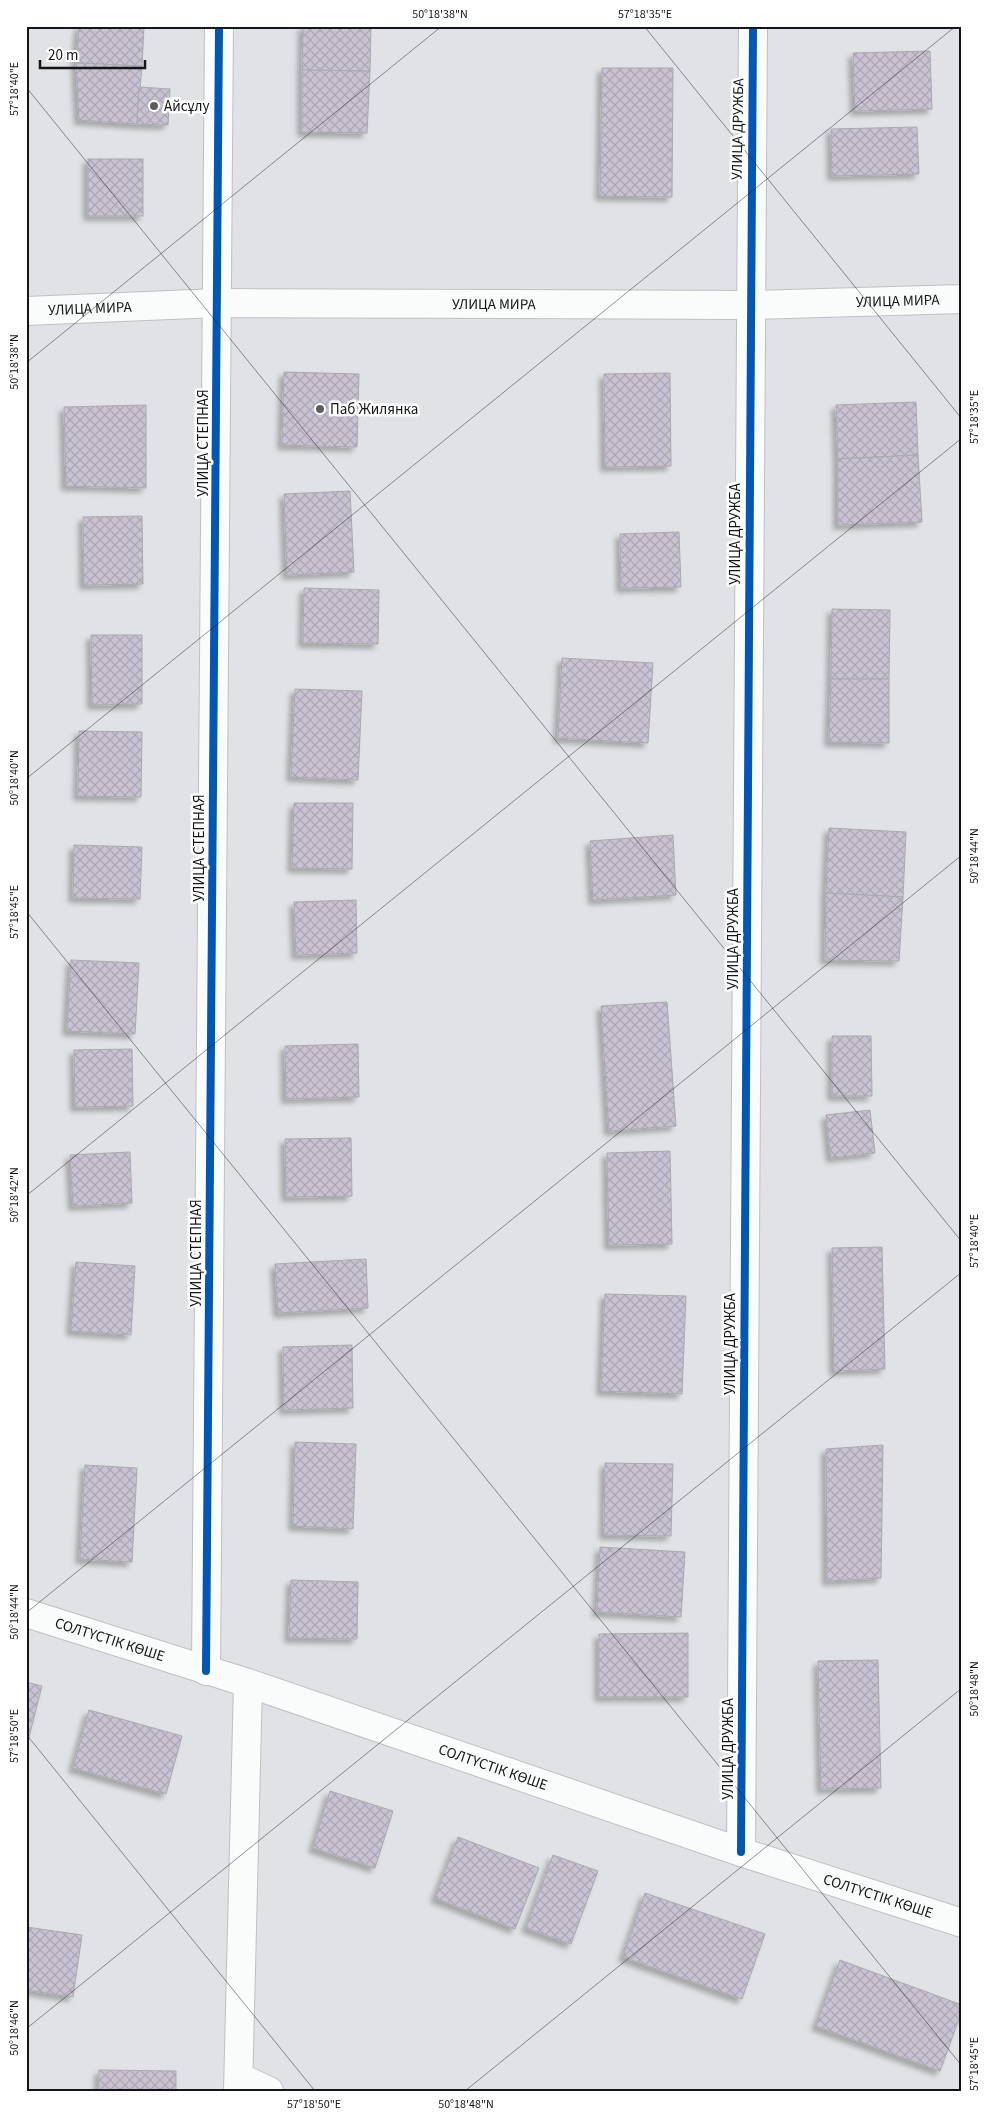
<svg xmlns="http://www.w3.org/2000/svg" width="988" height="2117" font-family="'Source Sans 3',sans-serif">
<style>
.building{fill:url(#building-cross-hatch);stroke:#aaaaac;filter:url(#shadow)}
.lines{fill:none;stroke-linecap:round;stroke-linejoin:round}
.minor-casing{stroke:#bec0c2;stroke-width:30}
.minor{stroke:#fafbfb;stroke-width:28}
.cycleway-casing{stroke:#fff;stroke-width:11}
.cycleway{stroke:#0057b8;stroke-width:8}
.ticks{fill:none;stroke:#131516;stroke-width:1;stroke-opacity:0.45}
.poi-dot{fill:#5b5d5e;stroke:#fff;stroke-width:2}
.labels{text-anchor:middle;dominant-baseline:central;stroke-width:5;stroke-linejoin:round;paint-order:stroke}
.poi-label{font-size:15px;fill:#131516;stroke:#fff;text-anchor:start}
.street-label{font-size:15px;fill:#131516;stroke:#fff}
.neatline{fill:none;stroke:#131516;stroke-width:2}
.ticks-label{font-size:12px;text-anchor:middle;fill:#131516}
</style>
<defs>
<pattern id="building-cross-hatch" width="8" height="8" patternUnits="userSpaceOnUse" patternTransform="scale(1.25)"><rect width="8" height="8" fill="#c9c2d3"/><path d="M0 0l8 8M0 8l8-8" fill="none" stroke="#aca6b4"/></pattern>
<filter id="shadow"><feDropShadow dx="-4.5" dy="4.5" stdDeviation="2.5" flood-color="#0004"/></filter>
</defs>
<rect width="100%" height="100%" fill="#e0e2e5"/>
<g class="building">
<polygon points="79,26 144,26 142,66 76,63"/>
<polygon points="303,26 371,26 370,71 302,70"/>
<polygon points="930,51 932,109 855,111 853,53"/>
<polygon points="76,63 142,66 137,124 79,120"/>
<polygon points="602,68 673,68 672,197 600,196"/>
<polygon points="302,70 370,71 367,133 302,132"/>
<polygon points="139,87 170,89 168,125 137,124"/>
<polygon points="917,127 919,174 832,176 831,129"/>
<rect x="88" y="159" width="55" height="57"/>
<polygon points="284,372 359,374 357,447 282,445"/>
<polygon points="670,373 671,466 605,467 604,374"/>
<polygon points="916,402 918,455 838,459 836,405"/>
<polygon points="146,405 146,488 66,486 64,407"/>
<polygon points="918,455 922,522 838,525 838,459"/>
<polygon points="350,491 354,572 287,575 284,494"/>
<polygon points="142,516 143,584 84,585 83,517"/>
<polygon points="679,532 681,587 621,588 620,534"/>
<polygon points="304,588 379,590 378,644 303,643"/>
<polygon points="832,609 890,610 889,679 831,679"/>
<polygon points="91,635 142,635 142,704 92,705"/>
<polygon points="562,658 653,663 648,743 558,738"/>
<polygon points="831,679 889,679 889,743 829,742"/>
<polygon points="295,689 362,691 358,780 291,777"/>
<polygon points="79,731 142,732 141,797 78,796"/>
<polygon points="294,803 353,803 352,869 292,868"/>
<polygon points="829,828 906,832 903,897 826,893"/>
<polygon points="673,835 676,895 593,900 590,841"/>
<polygon points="74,845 142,847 140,899 73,898"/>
<polygon points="826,893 903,897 899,961 825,960"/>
<polygon points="356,900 357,953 296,955 294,902"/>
<polygon points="71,960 139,963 135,1034 67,1031"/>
<polygon points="667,1002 676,1126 609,1131 601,1006"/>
<polygon points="832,1036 871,1036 872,1096 832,1096"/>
<polygon points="358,1044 359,1097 286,1099 285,1046"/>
<polygon points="132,1049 133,1106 75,1107 74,1050"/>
<polygon points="870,1110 875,1153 831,1158 826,1115"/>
<polygon points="351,1138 352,1196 286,1197 285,1139"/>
<polygon points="670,1151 672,1244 609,1245 607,1153"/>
<polygon points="130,1152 132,1203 73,1206 70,1155"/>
<polygon points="882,1247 885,1369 834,1371 832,1248"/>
<polygon points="366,1259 368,1308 278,1313 275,1264"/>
<polygon points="76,1262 135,1266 131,1335 71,1331"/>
<polygon points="605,1294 686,1296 682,1394 601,1391"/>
<polygon points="352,1345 353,1408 284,1410 283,1347"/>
<polygon points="295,1442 356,1444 353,1529 293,1526"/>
<polygon points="883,1445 881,1578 827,1581 826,1449"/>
<polygon points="605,1463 673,1464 671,1536 604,1535"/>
<polygon points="85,1465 137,1468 132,1562 80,1559"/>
<polygon points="600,1547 685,1552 681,1617 597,1612"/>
<polygon points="291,1580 358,1582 357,1639 289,1638"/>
<polygon points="688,1633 688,1697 599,1697 599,1634"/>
<polygon points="878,1660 881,1788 821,1789 818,1661"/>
<polygon points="26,1682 42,1686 27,1745 26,1745"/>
<polygon points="89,1710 182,1736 166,1794 73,1768"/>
<polygon points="330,1791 393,1811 375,1868 313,1848"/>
<polygon points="458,1837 539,1868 515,1929 435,1898"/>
<polygon points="553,1855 598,1871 571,1944 526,1928"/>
<polygon points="645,1893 765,1934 742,1999 623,1957"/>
<polygon points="26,1927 82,1935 73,1997 26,1990"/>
<polygon points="840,1960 962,2005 962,2011 940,2071 816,2026"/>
<polygon points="99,2070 176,2071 176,2091 99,2091"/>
</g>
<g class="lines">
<g class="minor-casing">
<g id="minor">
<path id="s1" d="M26 311 218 303 750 305 962 299"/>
<path id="s2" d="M26 1613 248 1683 741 1852 962 1923"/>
<polyline points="206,1671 219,26"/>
<polyline points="741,1852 753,26"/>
<polyline points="239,2077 269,2091"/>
<polyline points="238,2091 248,1683"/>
</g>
</g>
<use href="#minor" class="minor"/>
<g class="cycleway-casing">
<g id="cycleway">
<polyline points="206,1671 219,26"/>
<polyline points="741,1852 753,26"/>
</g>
</g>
<use href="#cycleway" class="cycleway"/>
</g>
<path class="ticks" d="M644 26 962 419M26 87 962 1242M26 363 442 26M26 779 956 26M26 911 962 2066M26 1196 962 438M26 1613 962 855M26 1734 315 2091M26 2029 962 1272M465 2091 962 1688"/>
<g class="poi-dot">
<circle cx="154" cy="106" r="5"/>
<circle cx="320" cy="409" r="5"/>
</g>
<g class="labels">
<g class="poi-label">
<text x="164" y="106">Айсұлу</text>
<text x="330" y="409">Паб Жилянка</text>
</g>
<g class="street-label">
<text transform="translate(738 129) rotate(-89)">УЛИЦА ДРУЖБА</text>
<text stroke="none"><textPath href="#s1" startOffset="872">УЛИЦА МИРА</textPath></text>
<text stroke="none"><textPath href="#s1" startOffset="468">УЛИЦА МИРА</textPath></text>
<text stroke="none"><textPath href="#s1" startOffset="64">УЛИЦА МИРА</textPath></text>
<text transform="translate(203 443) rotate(-90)">УЛИЦА СТЕПНАЯ</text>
<text transform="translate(735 534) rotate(-90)">УЛИЦА ДРУЖБА</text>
<text transform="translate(199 848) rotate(-90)">УЛИЦА СТЕПНАЯ</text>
<text transform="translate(733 939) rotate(-90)">УЛИЦА ДРУЖБА</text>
<text transform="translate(196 1253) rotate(-90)">УЛИЦА СТЕПНАЯ</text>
<text transform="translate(730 1344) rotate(-90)">УЛИЦА ДРУЖБА</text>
<text stroke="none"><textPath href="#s2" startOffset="88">СОЛТҮСТІК КӨШЕ</textPath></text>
<text transform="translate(728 1749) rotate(-90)">УЛИЦА ДРУЖБА</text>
<text stroke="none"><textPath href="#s2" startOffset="492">СОЛТҮСТІК КӨШЕ</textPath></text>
<text stroke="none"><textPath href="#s2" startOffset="898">СОЛТҮСТІК КӨШЕ</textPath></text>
</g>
</g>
<rect width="988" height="2117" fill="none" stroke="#ffffff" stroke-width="55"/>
<path d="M40 60v8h105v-8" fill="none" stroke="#131516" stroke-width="2.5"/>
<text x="48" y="60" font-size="15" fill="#131516" stroke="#ffffff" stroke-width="4" paint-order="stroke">20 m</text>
<rect x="28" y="28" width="932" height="2062" class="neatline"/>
<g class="ticks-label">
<text x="440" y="18">50°18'38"N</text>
<text x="645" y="18">57°18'35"E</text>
<text transform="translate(14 89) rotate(-90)" y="4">57°18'40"E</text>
<text transform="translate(14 362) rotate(-90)" y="4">50°18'38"N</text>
<text transform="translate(974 417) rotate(-90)" y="4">57°18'35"E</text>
<text transform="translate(14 778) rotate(-90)" y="4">50°18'40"N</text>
<text transform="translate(974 856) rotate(-90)" y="4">50°18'44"N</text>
<text transform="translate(14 912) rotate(-90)" y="4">57°18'45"E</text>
<text transform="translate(14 1195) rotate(-90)" y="4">50°18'42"N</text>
<text transform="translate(974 1241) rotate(-90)" y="4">57°18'40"E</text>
<text transform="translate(14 1612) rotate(-90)" y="4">50°18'44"N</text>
<text transform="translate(974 1689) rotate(-90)" y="4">50°18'48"N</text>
<text transform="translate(14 1736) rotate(-90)" y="4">57°18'50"E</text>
<text transform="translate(14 2028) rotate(-90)" y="4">50°18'46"N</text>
<text transform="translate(974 2064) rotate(-90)" y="4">57°18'45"E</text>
<text x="314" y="2108">57°18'50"E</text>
<text x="466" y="2108">50°18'48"N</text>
</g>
</svg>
